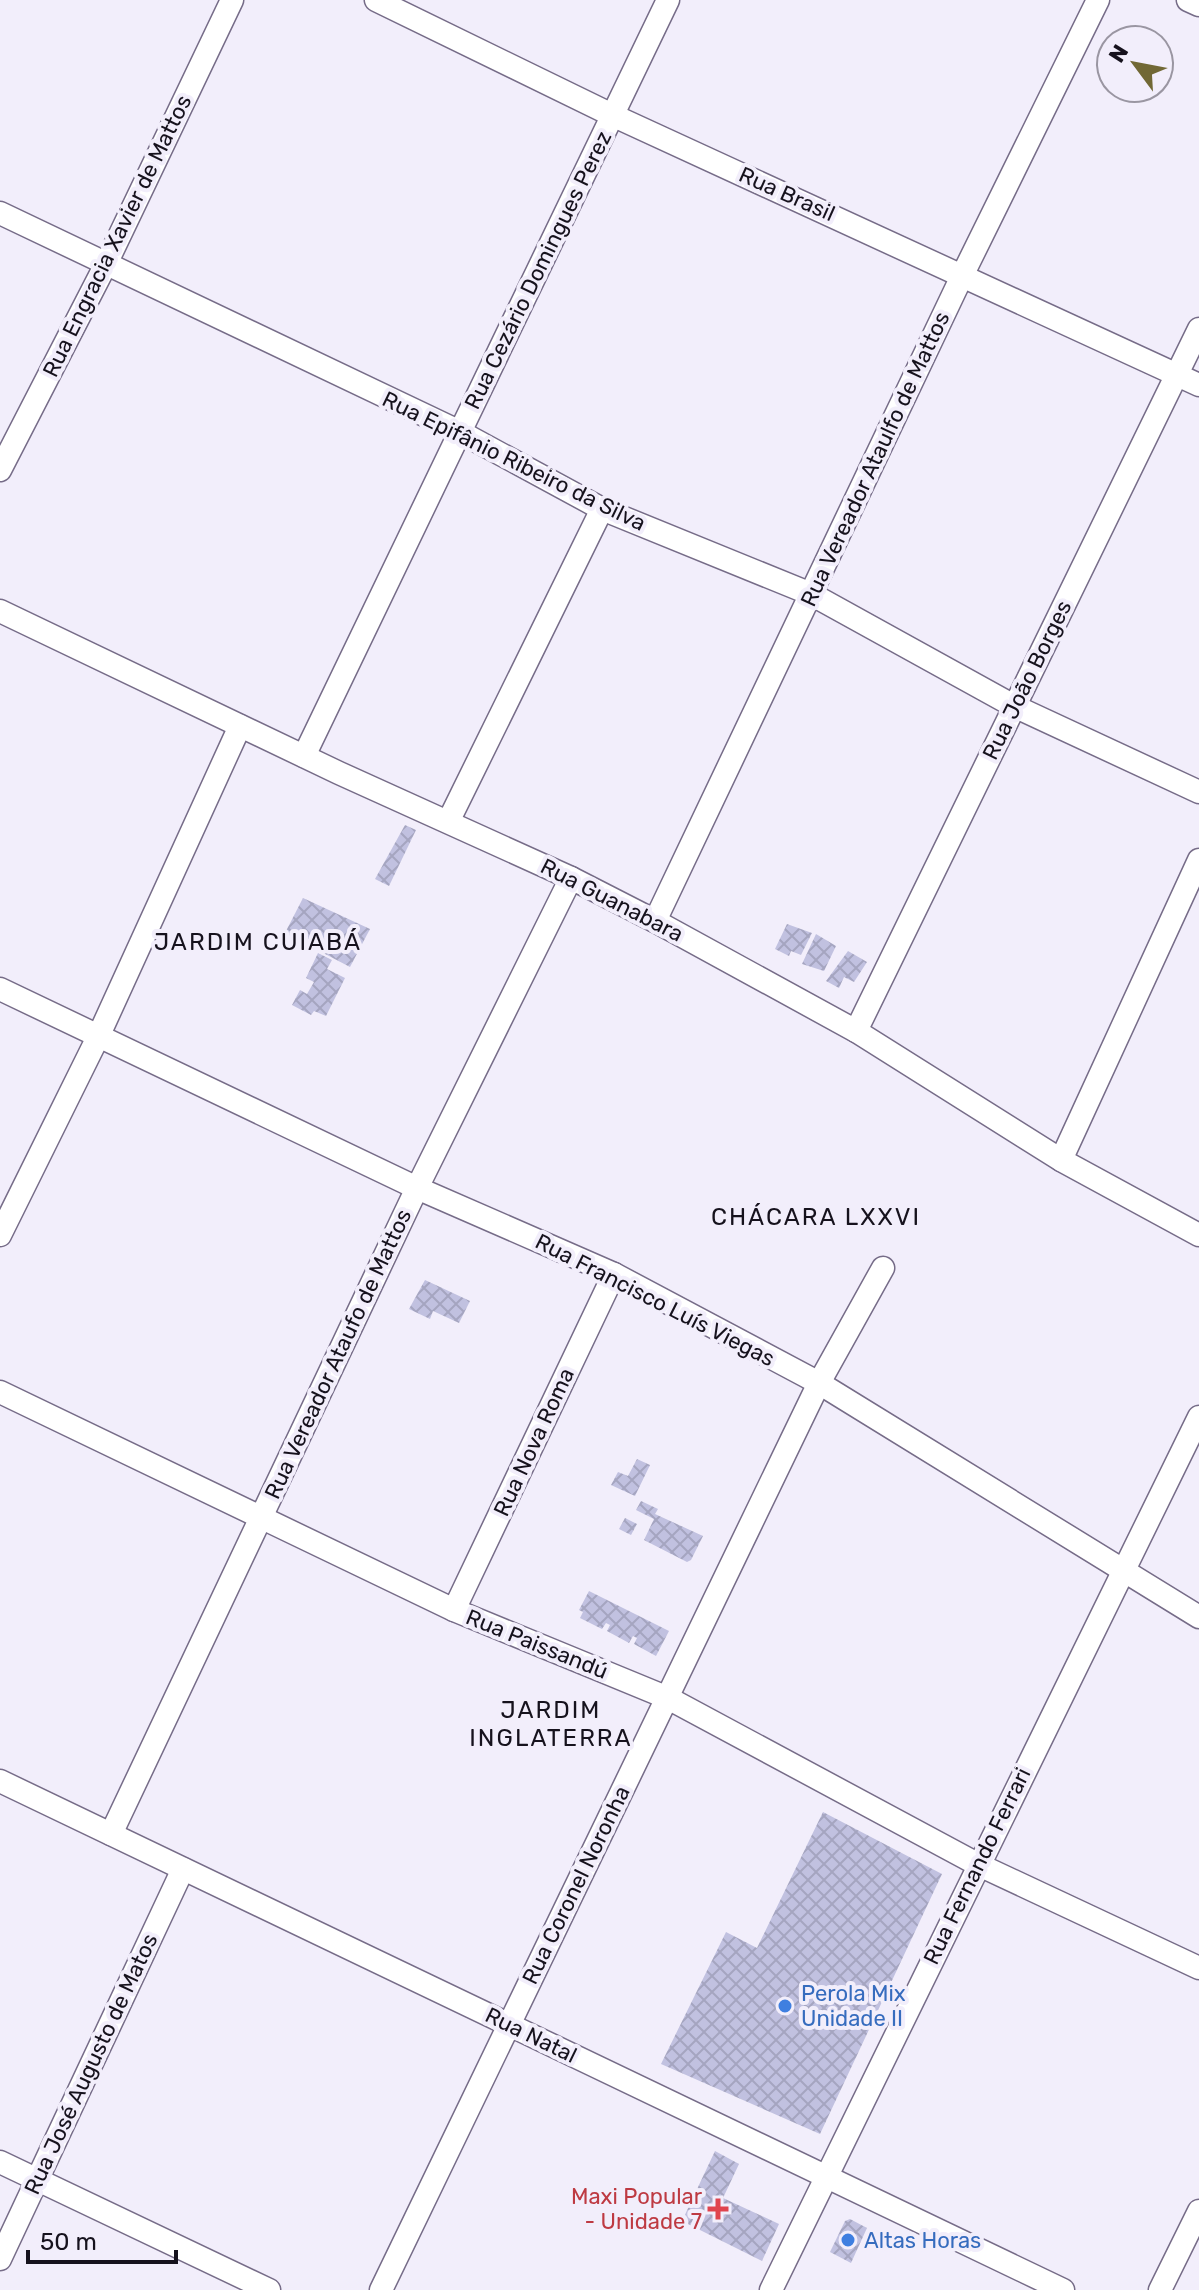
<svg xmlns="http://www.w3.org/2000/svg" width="1199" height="2290" font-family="Rubik,sans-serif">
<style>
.building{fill:url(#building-cross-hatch)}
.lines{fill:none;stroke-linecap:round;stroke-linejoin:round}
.minor-casing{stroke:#766c88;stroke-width:25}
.minor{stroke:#fff;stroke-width:22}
.shop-dot{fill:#3f7fe0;stroke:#f2eefb;stroke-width:3}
.health-dot{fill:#e0444e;stroke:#f2eefb;stroke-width:3}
.labels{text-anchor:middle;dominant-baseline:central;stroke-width:8;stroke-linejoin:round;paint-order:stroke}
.street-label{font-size:22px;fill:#16121d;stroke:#f2eefb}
.shop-label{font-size:22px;fill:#366cbe;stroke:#f2eefb;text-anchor:start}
.health-label{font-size:22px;fill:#be3a42;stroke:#f2eefb;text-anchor:end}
.neighbourhood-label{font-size:24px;letter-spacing:2px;fill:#16121d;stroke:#f2eefb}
</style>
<defs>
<pattern id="building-cross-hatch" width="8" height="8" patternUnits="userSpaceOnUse" patternTransform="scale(2)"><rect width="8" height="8" fill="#c1c1e0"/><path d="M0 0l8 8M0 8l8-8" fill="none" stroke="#a5a5c0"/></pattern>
</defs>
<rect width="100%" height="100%" fill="#f2eefb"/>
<g class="building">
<polygon points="405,825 416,830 389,886 375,879"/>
<polygon points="303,898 370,929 350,967 285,933"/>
<polygon points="787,924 812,933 801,955 791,951 789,956 775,949"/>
<polygon points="816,934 836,946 824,971 802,964"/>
<polygon points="848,951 867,962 854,982 844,977 839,988 826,981"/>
<polygon points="318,953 332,960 327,969 345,978 326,1016 314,1011 311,1015 292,1005 300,990 307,994 314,982 306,978"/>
<polygon points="425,1280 470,1301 459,1323 433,1311 430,1319 409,1309"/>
<polygon points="637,1459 650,1465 635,1496 611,1485 618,1472 628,1476"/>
<polygon points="641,1501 658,1509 655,1514 703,1536 691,1560 687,1562 644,1540 654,1519 636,1510"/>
<polygon points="625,1518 637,1524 631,1535 619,1529"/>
<polygon points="589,1591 669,1631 656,1656 634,1644 637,1638 633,1636 629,1643 607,1631 610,1625 606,1623 602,1629 580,1618 583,1612 579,1610"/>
<polygon points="823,1812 942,1874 820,2134 661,2064 726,1932 757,1948"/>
<polygon points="715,2151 739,2164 723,2198 779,2224 762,2261 682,2221"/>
<polygon points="850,2219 867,2228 851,2263 830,2252 845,2221"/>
</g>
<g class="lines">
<g class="minor-casing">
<g id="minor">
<polyline points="376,0 612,115 1199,385"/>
<polyline points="1188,0 1199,5"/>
<polyline points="0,213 460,432 602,509 811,594 1014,706 1199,792"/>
<polyline points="0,470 106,264 232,0"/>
<polyline points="0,611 339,773 571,878 655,921 856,1031 1061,1160 1199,1235"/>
<polyline points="304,756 668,0"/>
<polyline points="449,820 602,509"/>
<polyline points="655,921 963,274 1098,0"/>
<polyline points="0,989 417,1188 614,1274 819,1383 1199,1617"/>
<polyline points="856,1031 1199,329"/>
<polyline points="1061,1160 1199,860"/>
<polyline points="0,1235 98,1037 240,726"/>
<polyline points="0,1392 454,1610 668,1698 977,1864 1199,1968"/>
<polyline points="454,1610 614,1274"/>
<polyline points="0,1781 1063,2290"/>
<polyline points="111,1834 417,1188 571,878"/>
<polyline points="0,2162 269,2290"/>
<polyline points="0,2259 183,1869"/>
<polyline points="381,2290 819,1383 883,1268"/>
<polyline points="771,2290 1199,1417"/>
<polyline points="1160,2290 1199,2211"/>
</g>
</g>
<use href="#minor" class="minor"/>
</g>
<g class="shop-dot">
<circle cx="785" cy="2006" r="8"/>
<circle cx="848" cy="2240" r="8"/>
</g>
<path class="health-dot" d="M714 2197h8v8h8v8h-8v8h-8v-8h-8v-8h8z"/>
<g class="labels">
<g class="street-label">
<text transform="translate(787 194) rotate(24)">Rua Brasil</text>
<text transform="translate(117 236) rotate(-64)">Rua Engracia Xavier de Mattos</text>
<text transform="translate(538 270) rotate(-64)">Rua Cezário Domingues Perez</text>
<text transform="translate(875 459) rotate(-65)">Rua Vereador Ataulfo de Mattos</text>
<text transform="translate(514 461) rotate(26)">Rua Epifânio Ribeiro da Silva</text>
<text transform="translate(1027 680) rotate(-64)">Rua João Borges</text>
<text transform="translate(612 900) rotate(27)">Rua Guanabara</text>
<text transform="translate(655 1300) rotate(27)">Rua Francisco Luís Viegas</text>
<text transform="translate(338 1354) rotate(-65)">Rua Vereador Ataufo de Mattos</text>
<text transform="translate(534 1442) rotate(-65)">Rua Nova Roma</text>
<text transform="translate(537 1644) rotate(22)">Rua Paissandú</text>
<text transform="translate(977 1866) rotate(-64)">Rua Fernando Ferrari</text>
<text transform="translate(576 1885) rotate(-64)">Rua Coronel Noronha</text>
<text transform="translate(531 2035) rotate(26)">Rua Natal</text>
<text transform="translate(91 2064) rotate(-65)">Rua José Augusto de Matos</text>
</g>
<g class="shop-label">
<text x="801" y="1993">Perola Mix<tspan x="801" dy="25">Unidade II</tspan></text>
<text x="864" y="2240">Altas Horas</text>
</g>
<g class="health-label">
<text x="702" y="2196">Maxi Popular<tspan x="702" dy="25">- Unidade 7</tspan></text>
</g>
<g class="neighbourhood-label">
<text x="258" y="942">JARDIM CUIABÁ</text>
<text x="816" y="1217">CHÁCARA LXXVI</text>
<text x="551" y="1710">JARDIM<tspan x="551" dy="28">INGLATERRA</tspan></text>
</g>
</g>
<g transform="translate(1135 64) rotate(302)"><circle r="38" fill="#f2eefb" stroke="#9a96a2" stroke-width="2"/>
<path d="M0-6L14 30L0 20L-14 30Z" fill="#716835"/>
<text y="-12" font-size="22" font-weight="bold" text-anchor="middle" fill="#16121d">N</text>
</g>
<path d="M28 2250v12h148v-12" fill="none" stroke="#16121d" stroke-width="4"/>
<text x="40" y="2250" font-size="24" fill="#16121d" stroke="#f2eefb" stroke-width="6" paint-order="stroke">50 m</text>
</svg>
